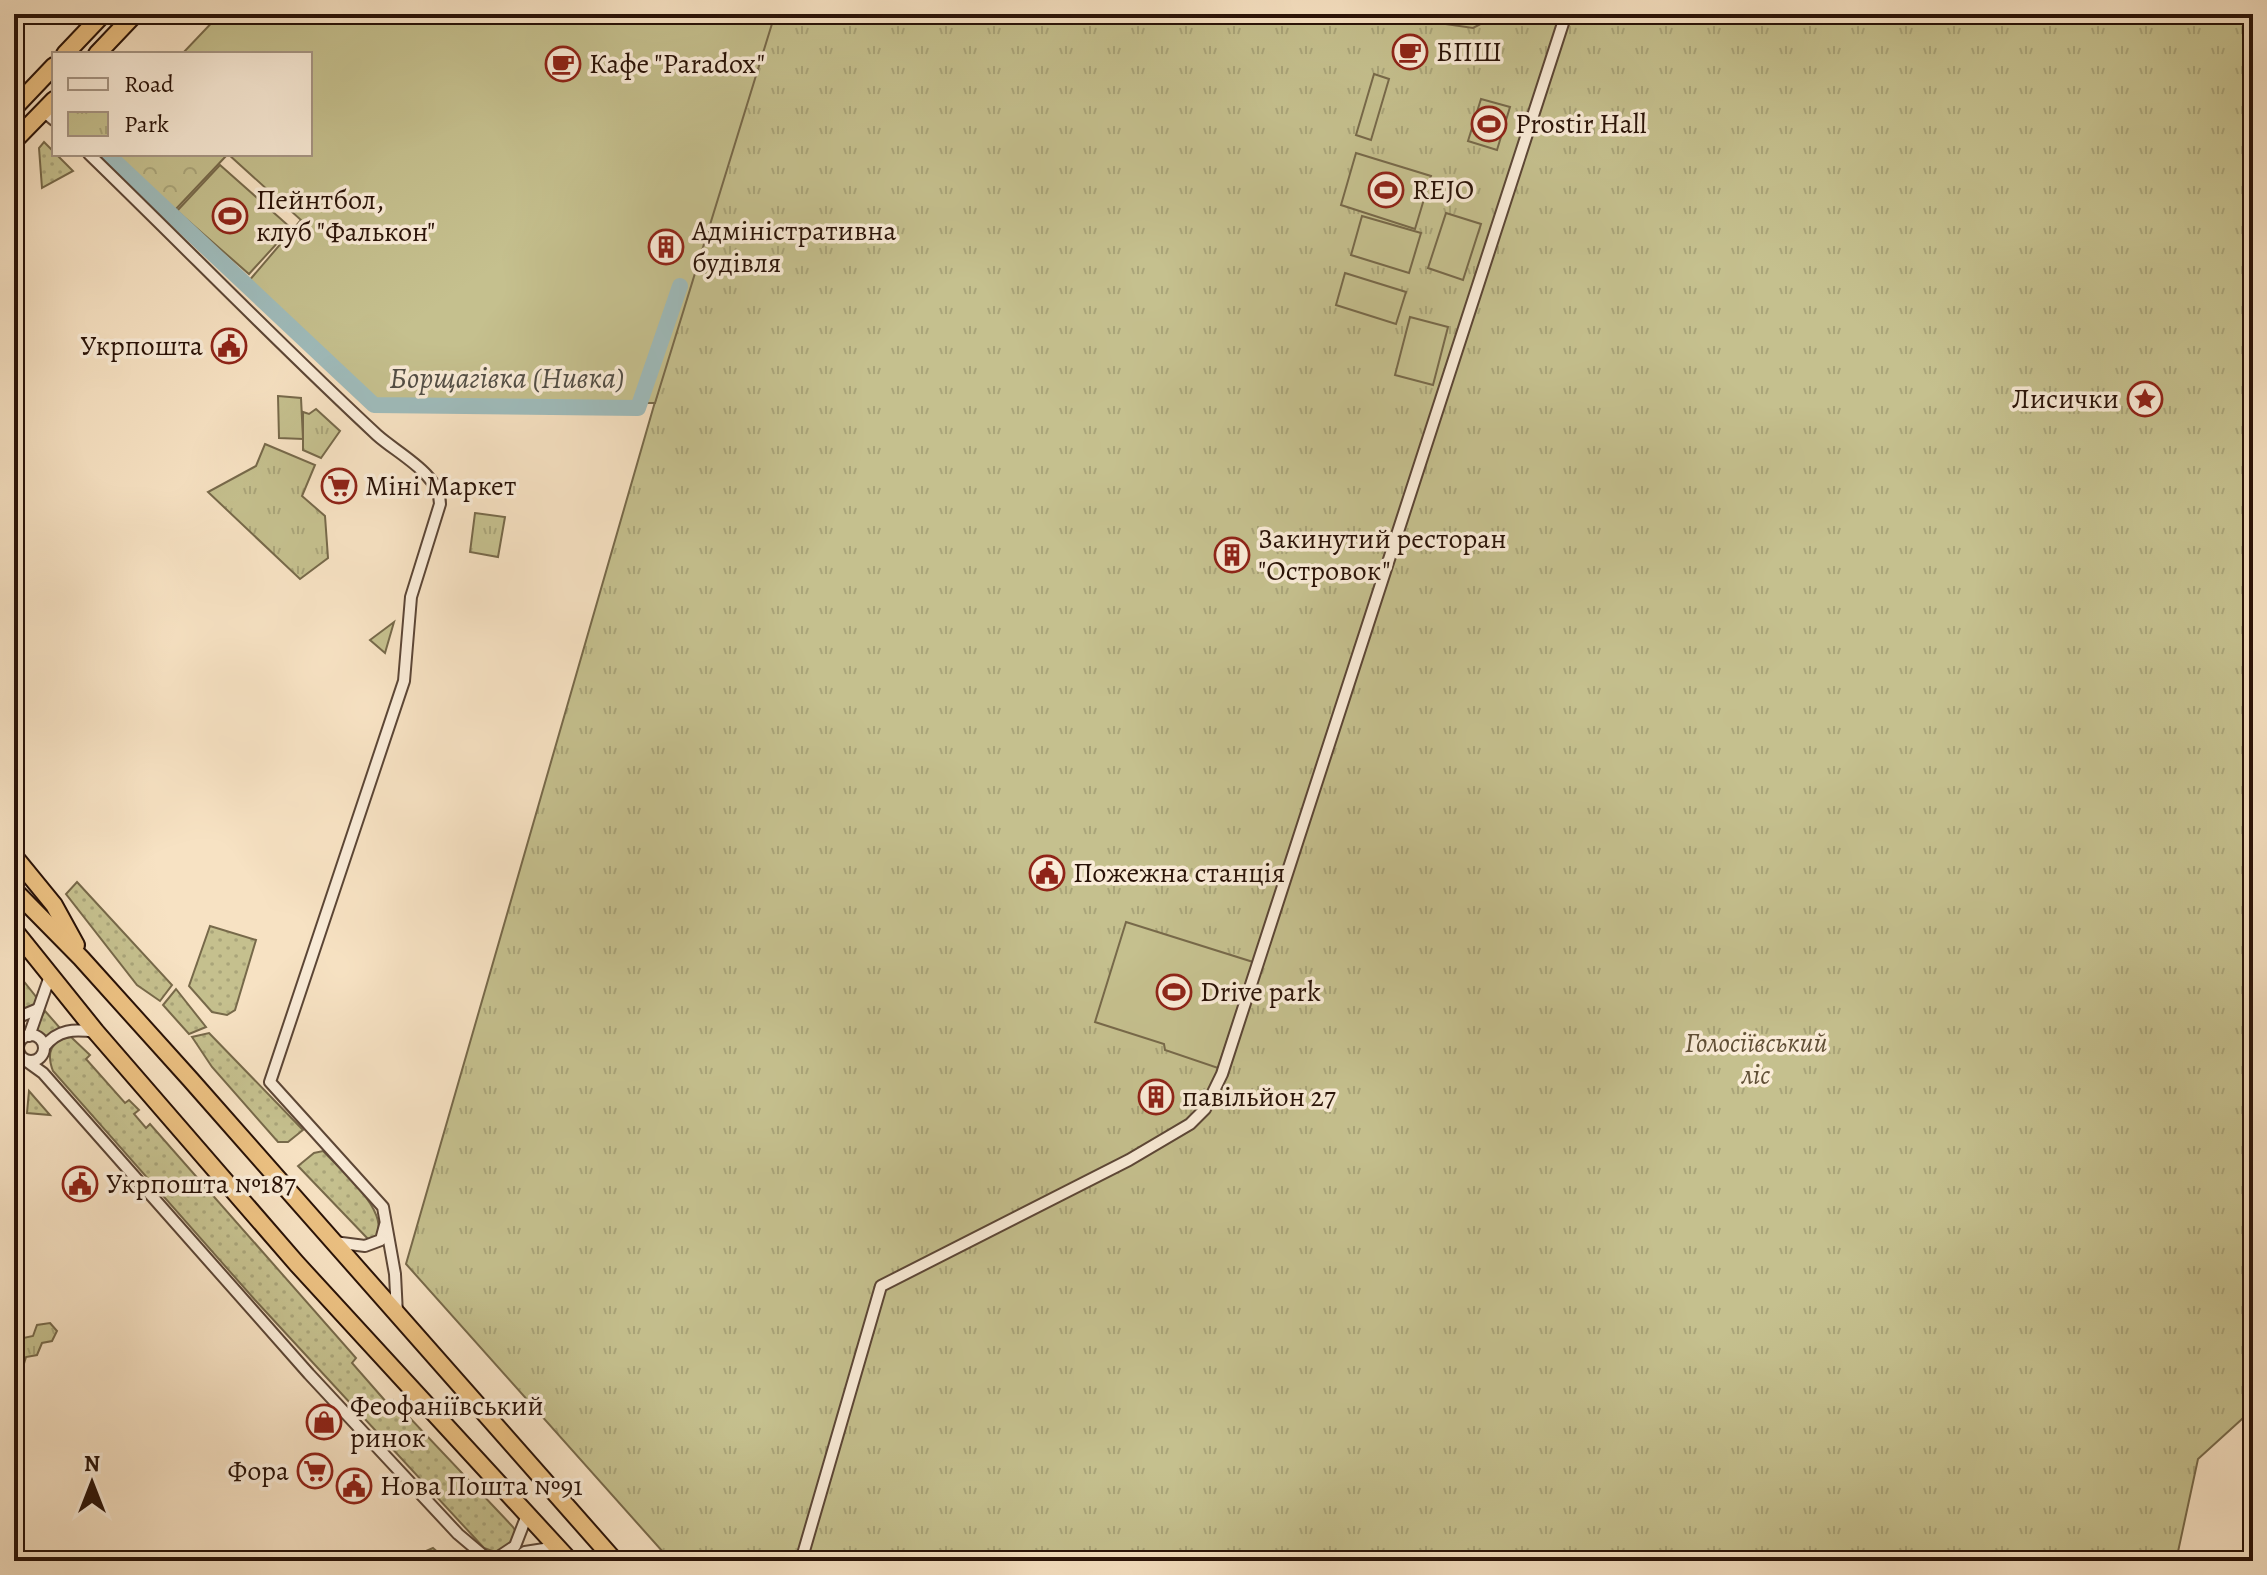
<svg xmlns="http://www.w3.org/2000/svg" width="2267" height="1575" font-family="Alegreya,serif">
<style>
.grass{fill:url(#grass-dots);stroke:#77694a;stroke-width:2}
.forest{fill:url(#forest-crowns);stroke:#77694a;stroke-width:2}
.park{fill:url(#park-tufts);stroke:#77694a;stroke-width:2}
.garden{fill:#c5c08e;stroke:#77694a;stroke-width:2}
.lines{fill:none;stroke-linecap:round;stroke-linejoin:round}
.river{stroke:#9fbcbc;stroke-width:16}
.minor-casing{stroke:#5c4636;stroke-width:14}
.trunk-casing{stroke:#291207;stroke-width:20}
.minor{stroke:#faecd8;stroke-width:10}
.trunk{stroke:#ecc182;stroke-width:16}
.labels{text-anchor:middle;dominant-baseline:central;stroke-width:7;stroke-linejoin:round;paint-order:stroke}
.poi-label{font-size:28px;fill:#291207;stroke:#faecd8;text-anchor:start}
.park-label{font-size:28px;font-style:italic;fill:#604f36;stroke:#faecd8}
.water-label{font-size:30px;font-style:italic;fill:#524e46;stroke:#faecd8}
</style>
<defs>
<pattern id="grass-dots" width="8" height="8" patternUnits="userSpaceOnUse" patternTransform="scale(2)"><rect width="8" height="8" fill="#c5c08e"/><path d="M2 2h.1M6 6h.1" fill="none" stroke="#a9a479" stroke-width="1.8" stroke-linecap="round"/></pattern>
<pattern id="forest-crowns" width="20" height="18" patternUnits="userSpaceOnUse" patternTransform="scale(2)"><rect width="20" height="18" fill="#c5c08e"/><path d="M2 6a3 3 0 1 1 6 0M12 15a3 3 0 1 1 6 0" fill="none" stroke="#a9a479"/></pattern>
<pattern id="park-tufts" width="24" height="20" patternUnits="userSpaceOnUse" patternTransform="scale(2)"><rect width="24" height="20" fill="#c5c08e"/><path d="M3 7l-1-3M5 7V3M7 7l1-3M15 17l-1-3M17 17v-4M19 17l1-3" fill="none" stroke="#a9a479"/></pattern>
</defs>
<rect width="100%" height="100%" fill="#f7e2c3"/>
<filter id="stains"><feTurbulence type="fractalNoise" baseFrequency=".0025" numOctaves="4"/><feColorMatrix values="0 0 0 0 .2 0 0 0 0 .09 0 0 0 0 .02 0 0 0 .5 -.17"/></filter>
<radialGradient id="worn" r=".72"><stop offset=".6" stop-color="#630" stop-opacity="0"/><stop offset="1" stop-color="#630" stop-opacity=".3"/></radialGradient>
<g class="grass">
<polygon points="44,142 73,171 42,188 39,148"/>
<polygon points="77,882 172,985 160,1001 137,985 66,894"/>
<polygon points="210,926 256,940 235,1010 227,1015 212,1012 189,986"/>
<polygon points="14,969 37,998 33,1010 14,1017"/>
<polygon points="176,989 206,1027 189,1034 163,1005"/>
<polygon points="45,1011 60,1028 45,1038 33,1031"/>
<polygon points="209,1033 303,1130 288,1142 278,1142 212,1067 192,1037"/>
<path d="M71 1037 90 1055 86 1059 125 1103 129 1100 139 1110 134 1114 146 1128 150 1124 356 1358 352 1363 388 1404 393 1400 513 1527 516 1532 512 1545 498 1553 484 1548 255 1300 53 1071C46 1053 51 1039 71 1037Z"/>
<polygon points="29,1091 50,1115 27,1113"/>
<path d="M323 1151C339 1168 391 1212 376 1237L369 1240 298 1166 314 1153Z"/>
<polygon points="433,1548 442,1556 458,1561 426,1561 419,1554"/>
</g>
<polygon class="forest" points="111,154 226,154 227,155 175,210"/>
<g class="park">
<polygon points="767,14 2253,14 2253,1342 2248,1344 2253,1367 2253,1409 2198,1459 2176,1561 671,1561 406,1264"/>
<polygon points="316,409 340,431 321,458 303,450 303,412 309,414"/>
<polygon points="265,444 315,465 302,496 325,516 328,558 300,579 208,492 256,466"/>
<polygon points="475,513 505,517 498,557 470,552"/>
<polygon points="394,622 385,653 370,640"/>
<polygon points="50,1323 57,1331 52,1341 42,1343 37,1355 26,1357 23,1367 14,1369 14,1340 33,1336 37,1325"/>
</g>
<g class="garden">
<polygon points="220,14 775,14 655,403 375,403 248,282 301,220 228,154 310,154 310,54 182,54"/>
<polygon points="1376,14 1500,14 1473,28"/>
<polygon points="1374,74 1389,79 1371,140 1356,135"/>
<polygon points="1481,99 1510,107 1497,150 1468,141"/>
<polygon points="1356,153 1431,176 1415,229 1341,205"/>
<polygon points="220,165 291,228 249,274 177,211"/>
<polygon points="1446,213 1481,224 1463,280 1428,268"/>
<polygon points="1362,216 1421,233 1409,273 1351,255"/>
<polygon points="1345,273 1406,292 1396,324 1336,305"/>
<polygon points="1410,317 1448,327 1433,385 1395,375"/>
<polygon points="278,396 301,398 303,439 279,438"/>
<polygon points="1126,922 1253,962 1218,1068 1165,1050 1164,1044 1095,1022"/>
</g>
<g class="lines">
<polyline class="river" points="107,154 374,405 638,408 680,286"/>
<g class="minor-casing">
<g id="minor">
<polyline points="43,111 54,120"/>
<path d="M89 154C185 247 279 344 377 435 398 454 440 474 440 504L411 597 404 681 270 1082 383 1207 395 1274 397 1314"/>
<polyline points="14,1019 38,1009"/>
<polyline points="14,1029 24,1037"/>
<circle cx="31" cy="1048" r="13"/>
<polyline points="29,1036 50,976"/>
<path d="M44 1047C58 1029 74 1029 96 1032"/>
<polyline points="25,1060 43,1073 309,1374 458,1534 490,1561"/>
<polyline points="334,1242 365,1246 381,1240 385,1225"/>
<polyline points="500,1556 515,1546 527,1515"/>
<polyline points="513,1561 525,1552 557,1547"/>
<polyline points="801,1561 881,1286 1129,1160 1190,1124 1205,1109 1222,1074 1566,14"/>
</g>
</g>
<g class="trunk-casing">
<g id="trunk">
<polyline points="65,54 103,14"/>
<polyline points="97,54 135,14"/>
<polyline points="14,108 54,66"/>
<polyline points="14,141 54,100"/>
<polyline points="14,856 54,905 76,945"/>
<polyline points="14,890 81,958 190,1079 615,1561"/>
<polyline points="14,930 96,1032 297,1264 570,1561"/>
</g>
</g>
<use href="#minor" class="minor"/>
<use href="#trunk" class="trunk"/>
</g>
<defs>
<g id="cafe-ring" transform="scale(1.8)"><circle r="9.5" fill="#faecd8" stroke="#8f2418" stroke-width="1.5"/><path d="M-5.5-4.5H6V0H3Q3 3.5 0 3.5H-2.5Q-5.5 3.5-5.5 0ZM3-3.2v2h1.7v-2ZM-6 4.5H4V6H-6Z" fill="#8f2418"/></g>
<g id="stadium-ring" transform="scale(1.8)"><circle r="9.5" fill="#faecd8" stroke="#8f2418" stroke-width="1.5"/><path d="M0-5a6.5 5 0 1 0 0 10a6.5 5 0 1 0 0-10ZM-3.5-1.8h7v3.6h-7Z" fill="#8f2418"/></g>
<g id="building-ring" transform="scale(1.8)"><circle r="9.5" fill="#faecd8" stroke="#8f2418" stroke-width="1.5"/><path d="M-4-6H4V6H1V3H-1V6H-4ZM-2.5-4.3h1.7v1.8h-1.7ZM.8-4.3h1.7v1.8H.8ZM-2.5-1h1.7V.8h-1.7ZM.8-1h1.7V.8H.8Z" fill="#8f2418"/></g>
<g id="civic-ring" transform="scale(1.8)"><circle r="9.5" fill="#faecd8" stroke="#8f2418" stroke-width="1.5"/><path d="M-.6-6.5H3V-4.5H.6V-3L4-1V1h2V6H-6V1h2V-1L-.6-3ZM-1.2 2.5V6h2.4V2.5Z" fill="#8f2418"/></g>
<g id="sight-ring" transform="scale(1.8)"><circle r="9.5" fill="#faecd8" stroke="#8f2418" stroke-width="1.5"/><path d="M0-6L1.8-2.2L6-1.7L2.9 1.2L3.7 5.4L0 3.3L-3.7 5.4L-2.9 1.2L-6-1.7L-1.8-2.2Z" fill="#8f2418"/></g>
<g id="supermarket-ring" transform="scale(1.8)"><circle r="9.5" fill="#faecd8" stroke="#8f2418" stroke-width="1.5"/><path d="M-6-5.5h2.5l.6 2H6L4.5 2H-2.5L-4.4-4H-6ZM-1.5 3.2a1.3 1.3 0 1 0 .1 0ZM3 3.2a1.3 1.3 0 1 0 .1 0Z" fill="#8f2418"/></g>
<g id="shop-ring" transform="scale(1.8)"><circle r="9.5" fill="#faecd8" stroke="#8f2418" stroke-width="1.5"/><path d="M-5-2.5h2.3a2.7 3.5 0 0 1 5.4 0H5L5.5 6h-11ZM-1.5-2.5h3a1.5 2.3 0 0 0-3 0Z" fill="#8f2418"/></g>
</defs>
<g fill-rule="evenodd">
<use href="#cafe-ring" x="1410" y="52"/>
<use href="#cafe-ring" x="563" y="64"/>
<use href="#stadium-ring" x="1489" y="124"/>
<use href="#stadium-ring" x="1386" y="190"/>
<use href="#stadium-ring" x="230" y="216"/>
<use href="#building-ring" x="666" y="247"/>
<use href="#civic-ring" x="229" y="346"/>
<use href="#sight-ring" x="2145" y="399"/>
<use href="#supermarket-ring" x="339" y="486"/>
<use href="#building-ring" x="1232" y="555"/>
<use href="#civic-ring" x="1047" y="873"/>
<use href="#stadium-ring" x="1174" y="992"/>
<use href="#building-ring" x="1156" y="1097"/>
<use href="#civic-ring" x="80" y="1184"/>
<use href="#shop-ring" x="324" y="1422"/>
<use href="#supermarket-ring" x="315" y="1471"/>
<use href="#civic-ring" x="354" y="1486"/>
</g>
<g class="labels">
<g class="poi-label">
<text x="1436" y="52">БПШ</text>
<text x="589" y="64">Кафе "Paradox"</text>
<text x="1515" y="124">Prostir Hall</text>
<text x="1412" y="190">REJO</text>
<text x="256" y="200">Пейнтбол,<tspan x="256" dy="32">клуб "Фалькон"</tspan></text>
<text x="692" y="231">Адміністративна<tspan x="692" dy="32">будівля</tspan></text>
<text x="203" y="346" text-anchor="end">Укрпошта</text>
<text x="2119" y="399" text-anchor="end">Лисички</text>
<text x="365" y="486">Міні Маркет</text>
<text x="1258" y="539">Закинутий ресторан<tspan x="1258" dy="32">"Островок"</tspan></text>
<text x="1073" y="873">Пожежна станція</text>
<text x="1200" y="992">Drive park</text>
<text x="1182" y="1097">павільйон 27</text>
<text x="106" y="1184">Укрпошта №187</text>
<text x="350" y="1406">Феофаніївський<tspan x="350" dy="32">ринок</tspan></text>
<text x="289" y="1471" text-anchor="end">Фора</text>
<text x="380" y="1486">Нова Пошта №91</text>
</g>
<g class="park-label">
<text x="1756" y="1043">Голосіївський<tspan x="1756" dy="32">ліс</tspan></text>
</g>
<g class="water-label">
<text x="507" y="378">Борщагівка (Нивка)</text>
</g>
</g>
<rect width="2267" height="1575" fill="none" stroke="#f7e2c3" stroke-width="48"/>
<rect x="16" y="16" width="2235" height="1543" fill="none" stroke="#291207" stroke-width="4"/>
<rect x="24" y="24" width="2219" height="1527" fill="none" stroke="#291207" stroke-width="2"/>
<rect x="52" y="52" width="260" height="104" fill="#faecd8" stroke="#a69584" stroke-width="2"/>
<rect x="68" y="78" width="40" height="12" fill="#faecd8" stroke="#a69584" stroke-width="2"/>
<text x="124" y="92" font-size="24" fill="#291207">Road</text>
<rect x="68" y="112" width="40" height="24" fill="url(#park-tufts)" stroke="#a69584" stroke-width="2"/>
<text x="124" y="132" font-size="24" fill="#291207">Park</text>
<g transform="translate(92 1483)" stroke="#faecd8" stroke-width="6" paint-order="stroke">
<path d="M0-6L14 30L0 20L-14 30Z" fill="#291207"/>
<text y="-12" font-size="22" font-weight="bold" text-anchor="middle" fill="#291207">N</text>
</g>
<rect width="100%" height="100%" filter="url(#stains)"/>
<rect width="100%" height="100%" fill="url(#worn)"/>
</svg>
